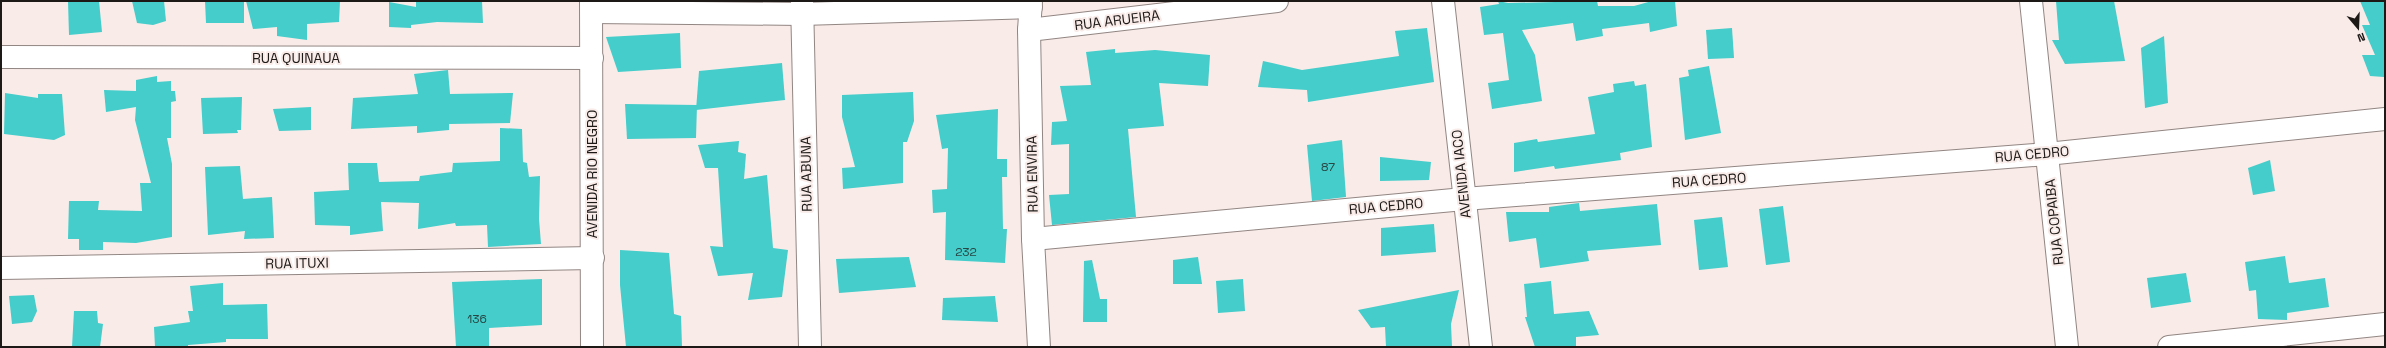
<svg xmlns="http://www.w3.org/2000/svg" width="2386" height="348" font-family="'Space Grotesk',sans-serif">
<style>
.building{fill:#44cdca}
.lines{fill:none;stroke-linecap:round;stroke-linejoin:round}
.street-casing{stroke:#928683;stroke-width:24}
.secondary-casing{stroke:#928683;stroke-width:24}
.street{stroke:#fff;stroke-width:22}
.secondary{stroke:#fff;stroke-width:22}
.labels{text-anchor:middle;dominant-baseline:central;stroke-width:4;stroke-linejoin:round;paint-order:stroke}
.number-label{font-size:12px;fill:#274644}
.street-label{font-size:14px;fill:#1d1917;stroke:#f8ebe8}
</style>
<rect width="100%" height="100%" fill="#f8ebe8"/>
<g class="building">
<polygon points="68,1 99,1 102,32 69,35"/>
<polygon points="132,1 164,1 166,21 153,25 137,23"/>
<polygon points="205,1 244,1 244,23 206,23"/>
<polygon points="246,1 340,1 339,22 307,24 307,40 277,36 277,27 253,29"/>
<polygon points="416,1 482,1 483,23 437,22 411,25 411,28 389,27 389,2 416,7"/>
<polygon points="1498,1 1508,3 1597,1 1598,6 1634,6 1652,1 1675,1 1677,26 1650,32 1649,23 1602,29 1603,36 1576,41 1573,23 1522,30 1535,55 1542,101 1492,109 1488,83 1509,80 1503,33 1484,35 1480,7 1499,4"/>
<polygon points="2056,1 2114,1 2125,61 2065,64 2052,40 2059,40"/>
<polygon points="2360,1 2385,1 2385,79 2384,77 2370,76 2362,55 2375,55 2362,25 2370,25"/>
<polygon points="1427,28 1434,82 1308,102 1307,90 1258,87 1263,61 1302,70 1399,56 1395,31"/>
<polygon points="1732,28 1734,58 1708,59 1706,30"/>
<polygon points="680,33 681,68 618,72 606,37"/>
<polygon points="2164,36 2168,103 2145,108 2141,48"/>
<polygon points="1115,49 1115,53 1155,50 1210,55 1208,86 1159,83 1164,126 1128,129 1136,217 1052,225 1049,195 1069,194 1069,144 1051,145 1052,122 1067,121 1060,86 1091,85 1086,52"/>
<polygon points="782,63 785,100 696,110 699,71"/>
<polygon points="1709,66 1721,133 1685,140 1679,78 1689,76 1688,70"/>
<polygon points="448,70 450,94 513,93 510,123 449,124 449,130 417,133 417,126 351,129 353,98 418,94 414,74"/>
<polygon points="157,76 157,82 171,81 171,91 175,91 176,101 171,102 171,138 167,138 172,164 172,237 136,243 103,242 103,250 79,250 79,239 68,239 69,201 99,201 98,210 142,211 140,183 151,183 135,120 136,107 106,112 104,90 136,91 136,80"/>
<polygon points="1634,81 1635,86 1646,84 1652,147 1620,153 1621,160 1555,169 1554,166 1514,172 1514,143 1537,139 1538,142 1595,134 1588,97 1614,92 1613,84"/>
<polygon points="913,92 914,121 907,142 903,142 903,183 843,189 842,168 855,167 842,117 842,95"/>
<polygon points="5,93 38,98 38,94 62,94 65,135 54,140 4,134"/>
<polygon points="242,97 241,130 237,130 238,133 203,134 201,98"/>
<polygon points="625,104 697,105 696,138 627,139"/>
<polygon points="311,107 311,130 279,131 273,109"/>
<polygon points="998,109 997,159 1007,159 1007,177 1002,177 1003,229 1007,229 1005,263 945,260 946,212 933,213 932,190 947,189 948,148 942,149 936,115"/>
<polygon points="500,128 522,129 523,162 527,163 529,177 540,176 539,219 541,244 488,247 487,225 456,226 455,223 418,229 419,203 381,202 383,231 350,235 350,226 315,225 314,192 349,190 348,163 377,163 379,182 419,181 420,176 452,172 453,163 500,161"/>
<polygon points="1342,140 1346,197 1312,201 1307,145"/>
<polygon points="739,141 738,152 746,154 744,179 767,175 773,248 788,250 782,297 748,300 753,273 718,276 710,246 723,247 718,168 705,168 698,145"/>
<polygon points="1380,157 1431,162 1429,180 1380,181"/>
<polygon points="2270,160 2275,191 2253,195 2248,168"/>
<polygon points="240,166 243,199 272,197 274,238 244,239 245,231 208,235 205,167"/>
<polygon points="1579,203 1580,211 1657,204 1661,245 1587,251 1589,261 1540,268 1536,238 1509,242 1506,212 1549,212 1549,207"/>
<polygon points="1783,206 1790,262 1766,265 1759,209"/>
<polygon points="1722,217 1728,267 1699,270 1694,220"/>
<polygon points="1434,224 1436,252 1381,256 1381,228"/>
<polygon points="620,250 669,253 674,314 681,316 682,347 626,347 620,285"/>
<polygon points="2285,256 2289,283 2325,278 2329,307 2287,313 2287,320 2258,319 2256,290 2249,291 2245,262"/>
<polygon points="909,257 916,287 839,293 836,259"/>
<polygon points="1198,257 1202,284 1173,284 1173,260"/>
<polygon points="1092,260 1100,299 1107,299 1107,322 1083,322 1084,261"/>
<polygon points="2186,273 2191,302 2151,308 2147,278"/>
<polygon points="542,279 542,325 489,328 489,347 456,347 452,282"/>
<polygon points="1243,279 1245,311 1218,313 1216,281"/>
<polygon points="1551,281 1554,314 1589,311 1599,335 1576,337 1576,347 1535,347 1525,317 1527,317 1524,284"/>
<polygon points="223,283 223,305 267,304 268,339 226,339 226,342 188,345 188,347 155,347 154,327 190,322 188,311 193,311 190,286"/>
<polygon points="1459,290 1451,324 1452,347 1386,347 1385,327 1371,328 1358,310"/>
<polygon points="34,295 37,311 32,322 12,324 9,296"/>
<polygon points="995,296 998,322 942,320 943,298"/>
<polygon points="74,311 97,311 98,323 103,324 100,347 72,347"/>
</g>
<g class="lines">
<g class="street-casing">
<g id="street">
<polyline points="591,1 592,347"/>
<polyline points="802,1 810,347"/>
<polyline points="1031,1 1029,30 1033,239 1039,347"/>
<polyline points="2031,1 2067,347"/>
<polyline points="592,12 802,14 1031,7"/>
<polyline points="1029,30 1277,1"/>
<polyline points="1,57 592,58"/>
<polyline points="1033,239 1464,199 2047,154 2385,119"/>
<polyline points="1,268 593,258"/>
<polyline points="2169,347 2385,324"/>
</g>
</g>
<g class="secondary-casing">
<polyline id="secondary" points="1443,1 1481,347"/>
</g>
<use href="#street" class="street"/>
<use href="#secondary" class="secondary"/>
</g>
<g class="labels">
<g class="number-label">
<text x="1328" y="167">87</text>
<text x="966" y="252">232</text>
<text x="477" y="319">136</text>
</g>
<g class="street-label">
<text transform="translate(1117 20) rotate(-7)">RUA ARUEIRA</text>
<text x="296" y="58">RUA QUINAUA</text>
<text transform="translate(2032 154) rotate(-5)">RUA CEDRO</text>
<text transform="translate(592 174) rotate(-90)">AVENIDA RIO NEGRO</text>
<text transform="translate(806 174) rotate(-91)">RUA ABUNA</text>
<text transform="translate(1032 174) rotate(-91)">RUA ENVIRA</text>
<text transform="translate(1461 174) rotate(-96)">AVENIDA IACO</text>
<text transform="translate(1709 180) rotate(-4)">RUA CEDRO</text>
<text transform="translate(1386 206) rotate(-5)">RUA CEDRO</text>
<text transform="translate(2054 222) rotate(-96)">RUA COPAIBA</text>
<text transform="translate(297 263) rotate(-1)">RUA ITUXI</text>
</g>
</g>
<rect width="2386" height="348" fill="none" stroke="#1d1917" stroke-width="4"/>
<g transform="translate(2358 28) rotate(161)" stroke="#f8ebe8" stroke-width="3" paint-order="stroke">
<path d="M0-3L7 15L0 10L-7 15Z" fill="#1d1917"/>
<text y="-6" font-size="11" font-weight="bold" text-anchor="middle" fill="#1d1917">N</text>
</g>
</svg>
